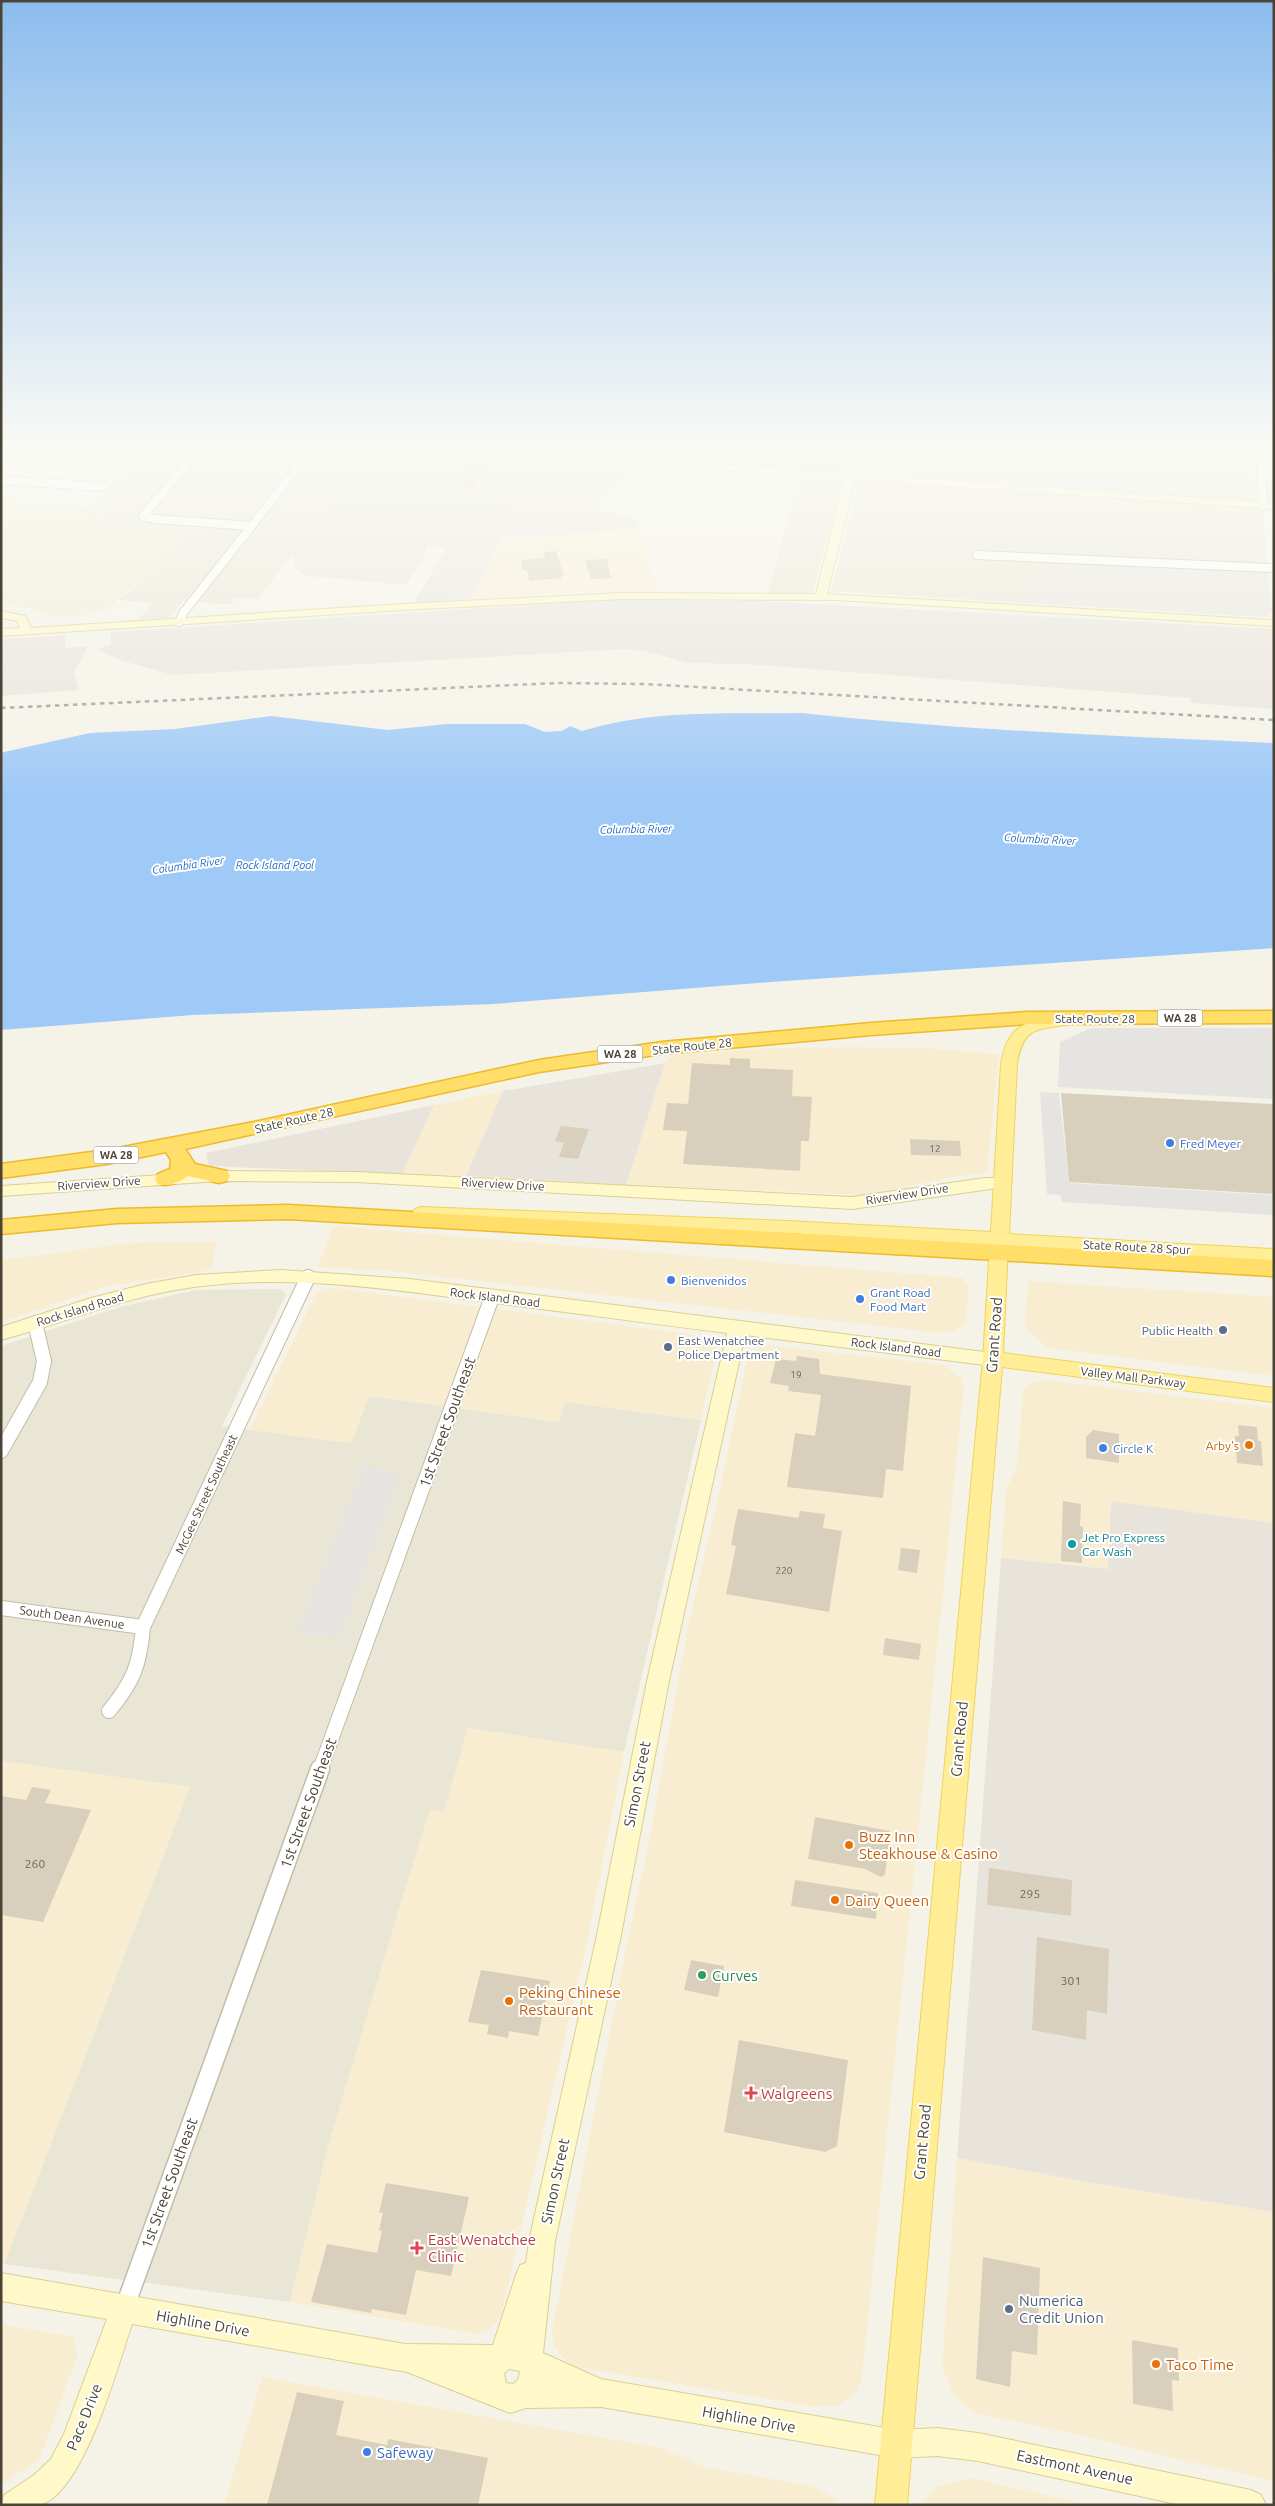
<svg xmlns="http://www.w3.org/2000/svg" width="1275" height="2506" font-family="Ubuntu,sans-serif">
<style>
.residential{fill:#eae6d5}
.commercial{fill:#f9edd1}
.industrial{fill:#e8e4dc}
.education{fill:#f0ebd0}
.green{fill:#c9edad}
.parking{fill:#e6e4e0}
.water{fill:#9fc9f7}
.building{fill:#d8d0bc}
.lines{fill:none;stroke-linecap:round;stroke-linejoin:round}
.street-far2-casing{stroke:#c2bca9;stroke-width:10}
.street-far1-casing{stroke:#c2bca9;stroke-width:16}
.street-casing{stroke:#c2bca9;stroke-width:21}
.secondary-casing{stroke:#dacf93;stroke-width:2}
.primary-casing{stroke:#efd45c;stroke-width:2}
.highway-casing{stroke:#ecbb2b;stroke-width:3}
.street-far2{stroke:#fff;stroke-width:8}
.street-far1{stroke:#fff;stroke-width:14}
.street{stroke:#fff;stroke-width:18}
.secondary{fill:#fff8c8;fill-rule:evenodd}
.primary{fill:#ffed97;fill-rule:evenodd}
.highway{fill:#ffde69;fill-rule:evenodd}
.rail{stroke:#989898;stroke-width:2.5;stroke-dasharray:4.5 4.5;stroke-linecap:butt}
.shop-dot{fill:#3f7fe0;stroke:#fff;stroke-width:2}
.service-dot{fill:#5c6f8a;stroke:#fff;stroke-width:2}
.food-dot{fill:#e8710a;stroke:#fff;stroke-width:2}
.culture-dot{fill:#0f9aa8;stroke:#fff;stroke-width:2}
.leisure-dot{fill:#2e9e5b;stroke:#fff;stroke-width:2}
.health-dot{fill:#e0444e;stroke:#fff;stroke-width:2}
.labels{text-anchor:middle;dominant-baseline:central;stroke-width:4;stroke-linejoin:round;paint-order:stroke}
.number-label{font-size:10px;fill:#6e6758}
.far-water-label{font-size:11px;font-style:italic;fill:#246cc1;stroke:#fff}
.shield{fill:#fff;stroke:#807c72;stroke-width:1}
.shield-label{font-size:11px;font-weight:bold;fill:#4a4436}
.street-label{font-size:12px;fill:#4a4436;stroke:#fff}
.shop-label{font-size:12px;fill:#366cbe;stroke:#fff;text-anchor:start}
.service-label{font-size:12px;fill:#4e5e75;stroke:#fff;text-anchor:end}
.food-label{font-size:12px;fill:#c56008;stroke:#fff;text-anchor:end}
.culture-label{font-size:12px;fill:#0d838f;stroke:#fff;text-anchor:start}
.near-number-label{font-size:12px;fill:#6e6758}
.near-street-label{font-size:15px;fill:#4a4436;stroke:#fff}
.near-food-label{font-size:15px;fill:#c56008;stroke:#fff;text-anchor:start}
.near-leisure-label{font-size:15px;fill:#27864d;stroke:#fff;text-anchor:start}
.near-health-label{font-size:15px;fill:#be3a42;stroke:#fff;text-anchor:start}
.near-service-label{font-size:15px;fill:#4e5e75;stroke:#fff;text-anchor:start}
.near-shop-label{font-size:15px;fill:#366cbe;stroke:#fff;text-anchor:start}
</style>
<rect width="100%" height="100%" fill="#f5f3e8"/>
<g class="residential">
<polygon points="145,449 401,449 645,466 605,492 599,501 600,511 472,501 363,475 362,470 352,469 292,555 257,599 235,598 232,604 223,604 183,601 169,618 138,620 153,603 118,600 149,576 193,525 83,517"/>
<polygon points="860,449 1141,449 1253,456 1256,501 867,474 860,470"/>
<polygon points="1267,449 1274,449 1274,503 1269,502"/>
<polygon points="800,478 842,481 812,593 768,593"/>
<polygon points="861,481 1263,508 1267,565 1064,556 1065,584 1028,581 1026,603 831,591"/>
<polygon points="280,1289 286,1294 222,1426 351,1443 369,1396 558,1422 565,1402 701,1420 624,1752 468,1728 444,1813 430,1811 399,1909 366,2027 345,2088 290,2302 4,2264 190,1787 1,1761 1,1346 120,1307 196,1290"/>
</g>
<g class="commercial">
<polygon points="639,529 656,587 651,590 569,592 470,599 502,538"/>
<polygon points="849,1047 927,1048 999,1054 987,1173 952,1177 868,1195 626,1185 666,1060 674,1055 770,1048"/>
<polygon points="503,1091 466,1176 402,1174 434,1105"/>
<polygon points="334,1226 963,1278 969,1287 966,1324 954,1331 941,1333 389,1271 317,1267"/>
<polygon points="217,1242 211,1270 103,1287 1,1322 1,1260 129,1243"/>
<polygon points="1028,1281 1274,1297 1274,1376 1048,1348 1025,1328"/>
<polygon points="332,1288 706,1336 713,1339 717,1346 701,1420 565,1402 559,1422 369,1396 351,1443 250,1430 316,1293"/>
<polygon points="767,1345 944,1365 961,1378 964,1388 862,2377 858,2390 840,2405 817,2407 570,2366 554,2346 552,2331 627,1943 648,1846 688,1627 722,1480 748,1354"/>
<polygon points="1046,1380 1274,1408 1274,1523 1111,1501 1108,1569 1001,1558 1006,1489 1017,1468 1023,1390 1030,1382"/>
<polygon points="468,1728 624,1752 588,1937 501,2316 492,2328 478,2334 290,2302 327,2150 399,1909 430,1810 444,1812"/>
<polygon points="1,1761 190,1787 4,2264 1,2263"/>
<polygon points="957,2158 1087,2182 1274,2212 1274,2482 1080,2435 980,2414 966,2407 953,2394 942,2366"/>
<polygon points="1,2324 74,2337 78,2355 39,2460 1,2484"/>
<polygon points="262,2377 661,2448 702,2466 811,2486 834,2497 838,2505 224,2505"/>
<polygon points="971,2478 1090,2505 920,2505 938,2486"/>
</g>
<g class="industrial">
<polygon points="352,469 362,470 367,473 364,475 449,489 471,497 473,501 616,513 638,522 639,529 502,538 470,599 415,602 446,548 427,546 426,553 406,585 307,576 295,569 292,555"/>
<polygon points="1064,556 1267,565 1272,613 1264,617 1026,603 1027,581 1064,584"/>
<polygon points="609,600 759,601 1274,629 1274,709 1192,703 1190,698 745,664 688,663 649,652 626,649 173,675 120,660 96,649 110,645 111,632"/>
<polygon points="65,635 65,648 88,646 74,673 79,690 1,696 1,639"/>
<polygon points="665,1063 626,1185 466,1176 503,1091"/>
<polygon points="434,1105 402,1174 209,1166 206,1153"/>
<polygon points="1111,1501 1274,1523 1274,2212 1087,2182 957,2158 1001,1558 1108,1569"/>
</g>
<polygon class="education" points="1,500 92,507 83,517 193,525 149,576 130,588 107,609 80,616 55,617 31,608 1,606"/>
<polygon class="green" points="609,449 842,449 841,470 831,472 610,457 605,455"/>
<g class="parking">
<polygon points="377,449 424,452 416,464 410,463 409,466 417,465 447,467 455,470 456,475 451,480 447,480 438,484 363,475 366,472 355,470 370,450"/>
<polygon points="1091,1028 1274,1028 1274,1099 1058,1087 1060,1042"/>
<polygon points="1040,1092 1059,1093 1069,1183 1274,1195 1274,1215 1062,1202 1060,1195 1047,1194"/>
<polygon points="364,1465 400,1474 340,1637 297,1635"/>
</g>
<path class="water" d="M801 713C958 730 1116 736 1274 743V948L770 982 493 1004 193 1015 1 1030V753L4 752 90 733 175 729 271 716 388 730 447 724H525L545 732 562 731 570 726 582 731C652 709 728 714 801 713Z"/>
<g class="building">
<polygon points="472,459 490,460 474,488 456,487"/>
<polygon points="556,551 564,575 561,576 562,578 529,581 527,570 523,570 521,560 545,558 544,552"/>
<polygon points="607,559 611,578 591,579 585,560"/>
<polygon points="730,1058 750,1059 750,1068 793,1070 792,1096 812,1097 809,1141 801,1141 800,1171 683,1164 687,1131 663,1130 667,1103 688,1104 692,1063 730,1065"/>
<polygon points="1061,1093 1274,1104 1274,1194 1069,1182"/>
<polygon points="561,1126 589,1129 578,1159 559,1157 564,1143 555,1141"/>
<polygon points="910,1139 960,1141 961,1156 911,1155"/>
<polygon points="797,1356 819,1359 820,1374 911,1386 903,1471 886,1469 883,1498 787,1487 795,1433 815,1436 821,1395 788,1391 789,1386 770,1383 776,1359 796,1361"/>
<polygon points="1238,1425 1257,1427 1258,1441 1261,1441 1263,1466 1237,1463 1235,1436 1239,1436"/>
<polygon points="1093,1430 1119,1434 1119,1463 1086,1458 1086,1437"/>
<polygon points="1063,1501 1081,1504 1080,1526 1083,1527 1082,1563 1061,1561"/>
<polygon points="738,1509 798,1518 800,1511 825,1514 823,1528 842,1531 829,1612 726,1594 736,1546 731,1545"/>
<polygon points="901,1548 920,1550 917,1573 898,1570"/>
<polygon points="885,1638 921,1644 919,1660 883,1655"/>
<polygon points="32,1787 51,1790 45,1803 91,1810 43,1922 1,1915 1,1796 26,1800"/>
<polygon points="815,1817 890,1831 885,1875 881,1877 865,1869 808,1859"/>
<polygon points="989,1868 1072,1880 1071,1916 987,1905"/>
<polygon points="795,1880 878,1893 876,1919 791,1906"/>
<polygon points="1037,1937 1109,1949 1107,2014 1087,2010 1086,2040 1032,2030"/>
<polygon points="691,1960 724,1966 718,1997 684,1990"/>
<polygon points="481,1970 550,1981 538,2036 509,2031 508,2038 487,2034 489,2025 468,2022"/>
<polygon points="739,2040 848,2060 837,2146 825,2152 724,2132"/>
<polygon points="386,2183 469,2197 451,2276 416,2270 406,2315 372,2309 371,2313 311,2302 327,2244 377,2253 382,2231 379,2230 383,2213 379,2213"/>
<polygon points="983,2257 1040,2268 1037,2355 1012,2351 1010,2387 976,2379"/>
<polygon points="1132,2340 1178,2348 1179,2381 1172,2380 1173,2411 1133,2404"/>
<polygon points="297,2392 344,2401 336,2435 387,2445 388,2439 488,2458 478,2505 267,2505"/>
</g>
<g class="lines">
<g class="street-far2-casing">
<g id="street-far2">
<polyline points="200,449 143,516 155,519 251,526"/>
<polyline points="1180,449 1274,455"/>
<polyline points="1260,449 1263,506"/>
<polyline points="595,459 600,449"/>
<polyline points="98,460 109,449"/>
<polyline points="1,480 106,487"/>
<polyline points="977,555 1274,568"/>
<polyline points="179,622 183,613 312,449"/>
</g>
</g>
<g class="street-far1-casing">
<g id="street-far1">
<polyline points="1,1451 40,1382 44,1361 35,1323"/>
<polyline points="1,1608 143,1627"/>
<path d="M109 1711C133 1682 140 1665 143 1627L308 1277"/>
<polyline points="320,1770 492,1297"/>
</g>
</g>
<g class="street-casing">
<polyline id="street" points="124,2309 320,1769"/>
</g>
<g class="secondary-casing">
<g id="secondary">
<polygon points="24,449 34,449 1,478 1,469"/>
<polygon points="458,449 500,449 845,473 848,449 858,449 855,474 1274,503 1274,509 855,480 827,594 1274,620 1274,626 836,600 621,599 402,610 1,636 1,629 20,628 17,621 1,618 1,611 25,616 31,628 402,604 621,593 816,594 844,479 463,452"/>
<polygon points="219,1171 356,1172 852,1197 985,1178 1010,1178 1012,1182 1010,1186 1004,1187 852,1209 356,1182 219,1181 1,1196 1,1186"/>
<path d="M281 1270 410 1279 1000 1354 1002 1359 1000 1364 993 1366 745 1335 669 1681 621 1935 555 2241 543 2353 601 2379 897 2430 937 2428 978 2433 1251 2490 1261 2495 1266 2505H1181L978 2461 937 2456 897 2458 601 2407 526 2408 510 2413 407 2372 132 2324C118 2365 84 2493 40 2505 29 2506 13 2505 1 2505L4 2495 34 2475 51 2459 64 2434 107 2319 1 2301V2273L405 2344 493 2345 516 2275 520 2265 526 2263 529 2241 597 1935 647 1681 727 1333C647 1323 567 1312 487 1302 391 1289 291 1274 194 1287 127 1296 66 1322 1 1340V1327L91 1298 146 1284 196 1275ZM509 2369 520 2371 518 2380 513 2384 506 2383 504 2373Z"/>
</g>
</g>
<g class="primary-casing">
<path id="primary" d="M1068 1015 1074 1017 1076 1020 1074 1023C1040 1032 1024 1022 1017 1064L1009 1234 1274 1249V1261L1008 1246 1003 1353 1274 1388V1402L1002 1367 907 2505H875L983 1359 990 1245 788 1233 421 1219 415 1217 412 1213 415 1209 421 1207 788 1221 991 1232 1001 1064C1008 1021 1029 1021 1068 1015Z"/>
</g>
<g class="highway-casing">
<g id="highway">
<path d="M1274 1011V1023L1027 1024 871 1035 662 1054 539 1072 185 1149 195 1164 227 1171 230 1176 227 1181 219 1183 188 1176C179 1182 170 1187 158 1184L155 1179 158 1174 170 1169 171 1160 166 1152 107 1164 1 1178V1164L107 1150 254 1122 539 1060 662 1042 871 1023 1027 1012Z"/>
<polygon points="288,1205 1274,1260 1274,1276 288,1219 117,1223 1,1234 1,1220 117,1209"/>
</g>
</g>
<use href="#street-far2" class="street-far2"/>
<use href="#street-far1" class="street-far1"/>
<use href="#street" class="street"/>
<use href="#secondary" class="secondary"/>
<use href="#primary" class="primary"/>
<use href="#highway" class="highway"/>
<polyline class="rail" points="1,708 558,683 644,684 1274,720"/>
</g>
<linearGradient id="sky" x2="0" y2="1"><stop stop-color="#8bbcee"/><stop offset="0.56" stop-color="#fafaf5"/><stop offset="1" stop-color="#fafaf5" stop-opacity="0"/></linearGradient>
<rect width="1275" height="799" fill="url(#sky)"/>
<g class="shop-dot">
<circle cx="1170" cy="1143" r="5"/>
<circle cx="671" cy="1280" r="5"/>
<circle cx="860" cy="1299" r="5"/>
<circle cx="1103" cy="1448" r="5"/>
<circle cx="367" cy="2452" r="5"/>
</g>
<g class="service-dot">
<circle cx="1223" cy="1330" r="5"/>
<circle cx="668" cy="1347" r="5"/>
<circle cx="1009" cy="2309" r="5"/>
</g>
<g class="food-dot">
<circle cx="1249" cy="1445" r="5"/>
<circle cx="849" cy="1845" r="5"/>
<circle cx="835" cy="1900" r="5"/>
<circle cx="509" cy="2001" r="5"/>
<circle cx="1156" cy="2364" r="5"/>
</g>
<circle class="culture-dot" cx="1072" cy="1544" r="5"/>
<circle class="leisure-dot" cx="702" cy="1975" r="5"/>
<g class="health-dot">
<path d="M748.5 2085.5h5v5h5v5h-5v5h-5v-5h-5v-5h5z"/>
<path d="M414.5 2240.5h5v5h5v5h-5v5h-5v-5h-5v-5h5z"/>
</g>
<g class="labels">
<g class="number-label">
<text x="935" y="1148">12</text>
<text x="796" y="1374">19</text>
<text x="784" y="1570">220</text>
</g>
<g class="far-water-label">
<text transform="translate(636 829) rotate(-1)">Columbia River</text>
<text transform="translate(1040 839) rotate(3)">Columbia River</text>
<text transform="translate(188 865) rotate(-8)">Columbia River</text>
<text x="275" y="865">Rock Island Pool</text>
</g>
<g class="shield">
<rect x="1157.5" y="1009.5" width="45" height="17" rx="4"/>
<rect x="597.5" y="1045.5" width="45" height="17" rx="4"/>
<rect x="93.5" y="1146.5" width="45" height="17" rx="4"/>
</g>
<g class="shield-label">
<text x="1180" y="1018">WA 28</text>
<text x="620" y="1054">WA 28</text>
<text x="116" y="1155">WA 28</text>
</g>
<g class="street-label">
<text x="1095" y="1018">State Route 28</text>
<text transform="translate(692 1046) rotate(-6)">State Route 28</text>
<text transform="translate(294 1120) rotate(-13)">State Route 28</text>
<text transform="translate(99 1183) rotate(-4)">Riverview Drive</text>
<text transform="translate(503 1184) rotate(3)">Riverview Drive</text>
<text transform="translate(907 1194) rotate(-9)">Riverview Drive</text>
<text transform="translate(1137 1247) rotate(3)">State Route 28 Spur</text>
<text transform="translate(495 1297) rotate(7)">Rock Island Road</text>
<text transform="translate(80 1309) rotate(-17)">Rock Island Road</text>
<text transform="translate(896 1347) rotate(7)">Rock Island Road</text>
<text transform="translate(1133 1377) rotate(7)">Valley Mall Parkway</text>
<text transform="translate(206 1494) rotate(-65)">McGee Street Southeast</text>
<text transform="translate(72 1617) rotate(8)">South Dean Avenue</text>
</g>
<g class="shop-label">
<text x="1180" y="1143">Fred Meyer</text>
<text x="681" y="1280">Bienvenidos</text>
<text x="870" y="1292">Grant Road<tspan x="870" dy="14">Food Mart</tspan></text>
<text x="1113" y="1448">Circle K</text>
</g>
<g class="service-label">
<text x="1213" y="1330">Public Health</text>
<text x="678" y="1340" text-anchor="start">East Wenatchee<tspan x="678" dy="14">Police Department</tspan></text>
</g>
<g class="food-label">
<text x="1239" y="1445">Arby's</text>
</g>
<g class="culture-label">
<text x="1082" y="1537">Jet Pro Express<tspan x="1082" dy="14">Car Wash</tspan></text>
</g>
<g class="near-number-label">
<text x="35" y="1863">260</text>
<text x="1030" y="1893">295</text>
<text x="1071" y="1980">301</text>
</g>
<g class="near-street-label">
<text transform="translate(994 1335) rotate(-86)">Grant Road</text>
<text transform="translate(447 1422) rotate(-70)">1st Street Southeast</text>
<text transform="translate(959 1739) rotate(-85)">Grant Road</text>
<text transform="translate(637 1784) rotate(-79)">Simon Street</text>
<text transform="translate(308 1803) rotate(-70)">1st Street Southeast</text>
<text transform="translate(922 2142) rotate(-85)">Grant Road</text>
<text transform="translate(555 2181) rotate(-78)">Simon Street</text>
<text transform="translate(169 2183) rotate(-70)">1st Street Southeast</text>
<text transform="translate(203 2323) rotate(10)">Highline Drive</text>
<text transform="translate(84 2417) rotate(-68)">Pace Drive</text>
<text transform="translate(749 2419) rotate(10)">Highline Drive</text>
<text transform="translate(1075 2467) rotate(12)">Eastmont Avenue</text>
</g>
<g class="near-food-label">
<text x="859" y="1836">Buzz Inn<tspan x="859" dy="17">Steakhouse &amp; Casino</tspan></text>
<text x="845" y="1900">Dairy Queen</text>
<text x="519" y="1992">Peking Chinese<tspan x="519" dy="17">Restaurant</tspan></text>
<text x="1166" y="2364">Taco Time</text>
</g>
<g class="near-leisure-label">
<text x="712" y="1975">Curves</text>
</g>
<g class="near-health-label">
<text x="761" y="2093">Walgreens</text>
<text x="428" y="2239">East Wenatchee<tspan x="428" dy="17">Clinic</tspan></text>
</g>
<g class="near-service-label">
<text x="1019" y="2300">Numerica<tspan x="1019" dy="17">Credit Union</tspan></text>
</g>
<g class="near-shop-label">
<text x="377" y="2452">Safeway</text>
</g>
</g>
<rect width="1275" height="2506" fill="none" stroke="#4a4436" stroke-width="5"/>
</svg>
